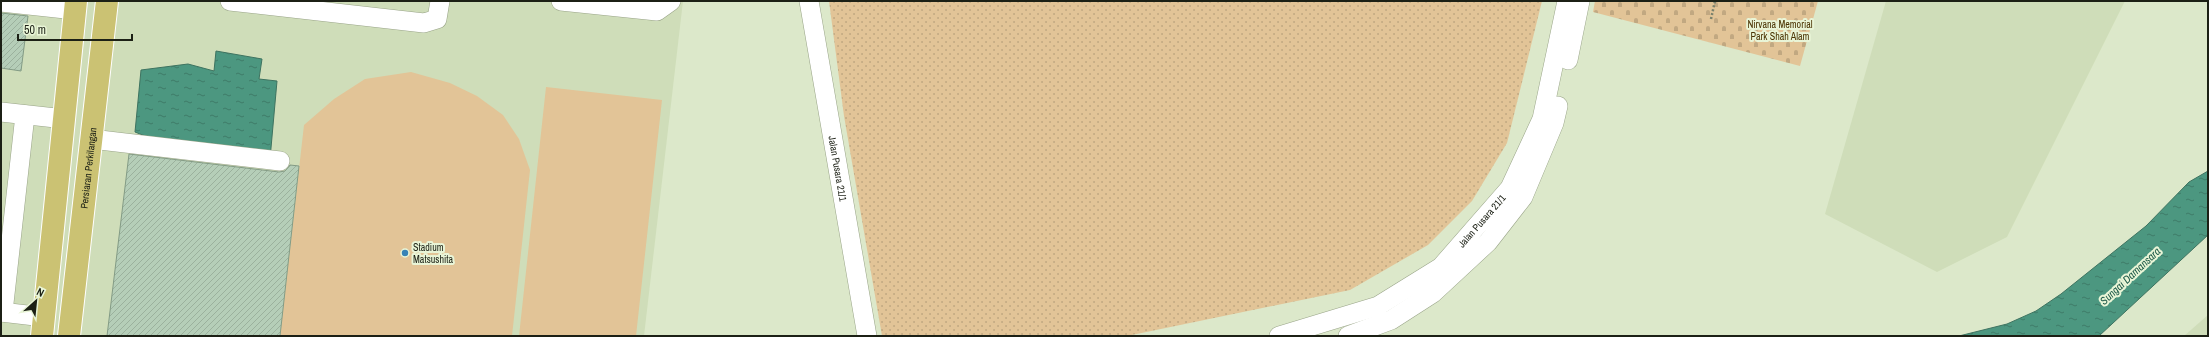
<svg xmlns="http://www.w3.org/2000/svg" width="2209" height="337" font-family="'Archivo Narrow',sans-serif">
<style>
.built{fill:#cfddb9}
.grass{fill:url(#grass-dots)}
.cemetery{fill:url(#cemetery-stones)}
.pitch{fill:#e2c497}
.water{fill:url(#water-ripples);stroke:#3e7360}
.building{fill:url(#building-hatch);stroke:#839b85}
.lines{fill:none;stroke-linecap:round;stroke-linejoin:round}
.minor-casing{stroke:#99a488;stroke-width:20}
.major-casing{stroke:#fff;stroke-width:24}
.path{stroke:#79816c;stroke-width:2.5;stroke-dasharray:2 2;stroke-linecap:butt}
.minor{stroke:#fff;stroke-width:19}
.major{stroke:#cbc273;stroke-width:22}
.poi-dot{fill:#3783b6;stroke:#e9f5d7;stroke-width:1.5}
.labels{text-anchor:middle;dominant-baseline:central;stroke-width:4;stroke-linejoin:round;paint-order:stroke}
.park-label{font-size:10px;fill:#4b3303;stroke:#e9f5d7}
.street-label{font-size:10px;fill:#1c2015;stroke:#e9f5d7}
.poi-label{font-size:10px;fill:#1c2015;stroke:#e9f5d7;text-anchor:start}
.water-label{font-size:11px;font-style:italic;fill:#1b5847;stroke:#e9f5d7}
</style>
<defs>
<pattern id="grass-dots" width="8" height="8" patternUnits="userSpaceOnUse"><rect width="8" height="8" fill="#e2c497"/><path d="M2 2h.1M6 6h.1" fill="none" stroke="#c1a881" stroke-width="1.8" stroke-linecap="round"/></pattern>
<pattern id="cemetery-stones" width="16" height="16" patternUnits="userSpaceOnUse"><rect width="16" height="16" fill="#e2c497"/><path d="M2 7V4a2 2 0 0 1 4 0v3zM10 15v-3a2 2 0 0 1 4 0v3z" fill="#c1a881"/></pattern>
<pattern id="water-ripples" width="26" height="14" patternUnits="userSpaceOnUse"><rect width="26" height="14" fill="#4c9780"/><path d="M2 4q2-2 4 0t4 0M15 11q2-2 4 0t4 0" fill="none" stroke="#3e7b68"/></pattern>
<pattern id="building-hatch" width="6" height="6" patternUnits="userSpaceOnUse"><rect width="6" height="6" fill="#b5ceb8"/><path d="M-1 1l2-2M0 6l6-6M5 7l2-2" fill="none" stroke="#9bb19d"/></pattern>
</defs>
<rect width="100%" height="100%" fill="#dce8ca"/>
<g class="built">
<polygon points="1,1 683,1 644,336 1,336"/>
<polygon points="1886,1 2125,1 2007,237 1937,272 1825,214"/>
<polygon points="2208,315 2208,336 2184,336"/>
</g>
<polygon class="grass" points="829,1 1542,1 1507,143 1472,201 1428,245 1350,290 1127,336 882,336 844,116"/>
<polygon class="cemetery" points="1595,1 1818,1 1800,66 1593,12"/>
<g class="pitch">
<polygon points="411,72 450,83 477,96 503,115 519,139 530,170 512,336 280,336 304,125 334,99 365,79"/>
<polygon points="546,87 662,100 636,336 519,336"/>
</g>
<g class="water">
<polygon points="216,51 262,59 259,79 277,81 270,159 168,145 135,132 141,70 188,64 214,71"/>
<polygon points="2208,171 2208,235 2099,336 1959,336 2007,324 2036,311 2061,294 2146,226 2189,182"/>
</g>
<g class="building">
<polygon points="1,13 28,16 21,71 1,68"/>
<polygon points="129,154 279,172 285,171 290,165 299,166 280,336 107,336"/>
</g>
<g class="lines">
<g class="minor-casing">
<g id="minor">
<polyline points="230,1 424,23 437,19 440,1"/>
<polyline points="561,1 657,11 671,1"/>
<path id="s1" d="M809 1 867 336"/>
<polyline points="1,2 75,10"/>
<polyline points="1568,60 1580,1"/>
<polyline points="1,112 65,119"/>
<polyline points="91,139 280,161"/>
<polyline points="1,312 44,317"/>
<polyline points="3,312 25,115"/>
<path id="s2" d="M1279 336 1378 306 1441 267 1510 188 1542 119 1567 1"/>
<polyline points="1348,336 1391,320 1433,293 1488,242 1523,197 1554,123 1558,106"/>
</g>
</g>
<g class="major-casing">
<g id="major">
<polyline points="42,336 76,1"/>
<path id="s3" d="M69 336 107 1"/>
</g>
</g>
<polyline class="path" points="1711,19 1715,1"/>
<use href="#minor" class="minor"/>
<use href="#major" class="major"/>
</g>
<circle class="poi-dot" cx="405" cy="253" r="4"/>
<g class="labels">
<g class="park-label">
<text x="1780" y="24">Nirvana Memorial<tspan x="1780" dy="12">Park Shah Alam</tspan></text>
</g>
<g class="street-label">
<text stroke="none"><textPath href="#s3" startOffset="169">Persiaran Perkilangan</textPath></text>
<text stroke="none"><textPath href="#s1" startOffset="170">Jalan Pusara 21/1</textPath></text>
<text stroke="none"><textPath href="#s2" startOffset="239">Jalan Pusara 21/1</textPath></text>
</g>
<g class="poi-label">
<text x="413" y="247">Stadium<tspan x="413" dy="12">Matsushita</tspan></text>
</g>
<g class="water-label">
<text transform="translate(2130 276) rotate(-43)">Sungai Damansara</text>
</g>
</g>
<rect width="2209" height="337" fill="none" stroke="#1c2015" stroke-width="4"/>
<g transform="translate(36 301) rotate(27)" stroke="#e9f5d7" stroke-width="3" paint-order="stroke">
<path d="M0-3L7 15L0 10L-7 15Z" fill="#1c2015"/>
<text y="-6" font-size="11" font-weight="bold" text-anchor="middle" fill="#1c2015">N</text>
</g>
<path d="M18 34v6h114v-6" fill="none" stroke="#1c2015" stroke-width="2"/>
<text x="24" y="34" font-size="12" fill="#1c2015" stroke="#e9f5d7" stroke-width="3" paint-order="stroke">50 m</text>
</svg>
